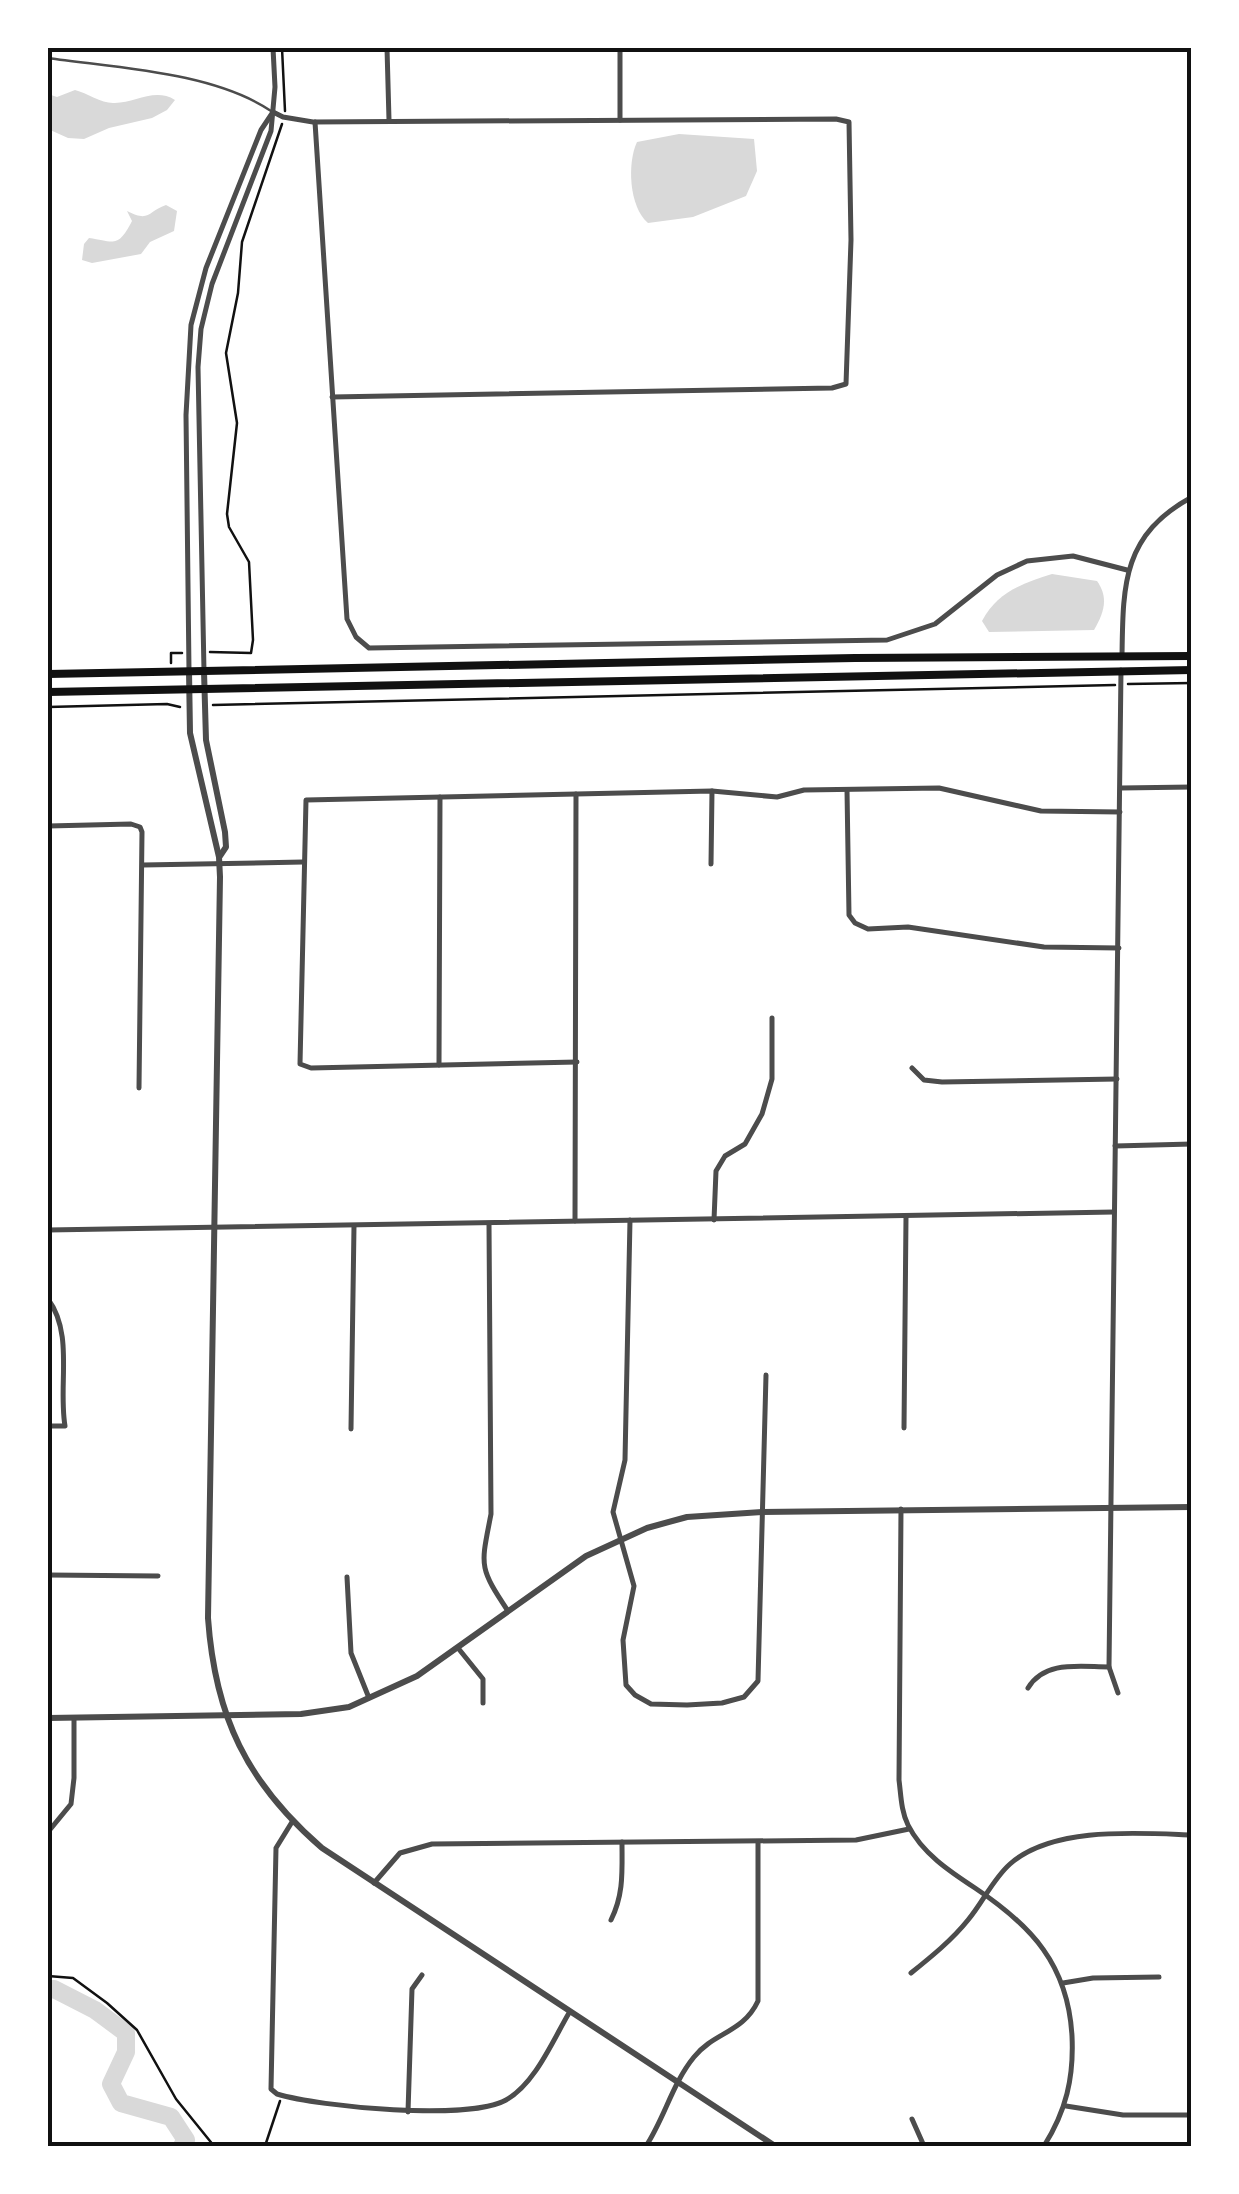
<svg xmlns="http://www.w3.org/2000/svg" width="1239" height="2194" font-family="'Fira Sans',sans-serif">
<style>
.water{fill:#d9d9d9}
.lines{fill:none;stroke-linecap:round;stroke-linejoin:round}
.river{stroke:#d9d9d9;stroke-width:18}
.path{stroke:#111;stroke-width:2.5}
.service{stroke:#4c4c4c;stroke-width:2.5}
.minor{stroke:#4c4c4c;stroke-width:5}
.tertiary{stroke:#4c4c4c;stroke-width:6}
.secondary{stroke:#111;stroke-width:8}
.neatline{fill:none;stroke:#111;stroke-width:4}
</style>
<rect width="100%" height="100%" fill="#fff"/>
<g class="water">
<path d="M75 90C87 93 101 103 113 103 134 104 154 87 175 100L167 110 152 118 109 128 84 139 68 138 48 129V94L57 97Z"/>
<path d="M679 134 754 139 757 171 746 196 693 217 648 223C629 207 627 163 637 142Z"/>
<path d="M166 205 177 211 174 231 150 242 141 254 92 263 82 260 84 244 89 238C115 242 118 248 132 221L127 211C150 223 148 211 166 205Z"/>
<path d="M1052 574 1097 581C1109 598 1104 613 1094 630L989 632 982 621C997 592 1023 583 1052 574Z"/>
</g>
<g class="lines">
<polyline class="river" points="48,1990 54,1989 95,2010 126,2033 126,2052 111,2084 121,2103 171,2117 186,2140 182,2146"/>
<g class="path">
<polyline points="282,48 285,111"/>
<polyline points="210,652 251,653 253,640 249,562 229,527 227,514 237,423 226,353 238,293 242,242 282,124"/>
<polyline points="171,663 171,653 182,653"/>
<polyline points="1128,684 1192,683"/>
<polyline points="213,705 1115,685"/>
<polyline points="48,707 167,704 180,707"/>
<polyline points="48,1976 73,1978 107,2003 137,2030 176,2099 214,2146"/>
<polyline points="265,2146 280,2101"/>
</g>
<path class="service" d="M48 58C117 68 213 72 271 111"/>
<g class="minor">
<polyline points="387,48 389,120"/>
<polyline points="273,112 283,117 313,122 836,119 849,122 851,240 846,384 832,388 332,397"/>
<polyline points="620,120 620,48"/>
<polyline points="315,122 347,619 356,637 369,648 887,640 935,624 997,575 1027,561 1073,556 1127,570"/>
<path d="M1122 657C1123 585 1122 535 1192 497"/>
<polyline points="189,671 186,415 191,325 206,268 261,130 273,112"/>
<polyline points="204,671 198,367 201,329 212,284 271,131 275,87 273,48"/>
<polyline points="1121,788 1192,787"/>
<polyline points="847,790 849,915 855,923 868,929 908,927 1044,947 1119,948"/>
<polyline points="48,826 131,824 140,827 142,832 139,1088"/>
<polyline points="711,864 712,791"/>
<polyline points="143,865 303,862"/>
<polyline points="577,1062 311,1068 300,1064 306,800 712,791 777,797 804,790 939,788 1041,811 1120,812"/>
<polyline points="439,1065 440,797"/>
<polyline points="912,1068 924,1080 942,1082 1117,1079"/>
<polyline points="1115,1146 1192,1144"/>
<polyline points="630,1220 625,1460 613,1512 634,1586 623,1640 626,1685 635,1695 651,1704 687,1705 722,1703 744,1697 758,1681 766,1375"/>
<polyline points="714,1220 716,1171 725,1156 745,1144 762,1114 772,1079 772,1018"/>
<polyline points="575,1221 576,794"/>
<path d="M489 1224 491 1514C481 1566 478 1566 508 1611"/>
<polyline points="48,1230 1114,1212"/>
<path d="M48 1299C74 1334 58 1385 65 1426H48"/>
<polyline points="904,1428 906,1217"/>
<polyline points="351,1429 354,1226"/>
<path d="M901 1509 899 1780C901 1795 901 1811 908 1825 922 1853 949 1871 975 1888 1032 1926 1068 1965 1072 2036 1074 2078 1066 2111 1044 2146"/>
<polyline points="48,1575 158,1576"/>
<polyline points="347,1577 351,1653 369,1698"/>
<polyline points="458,1648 483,1679 483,1703"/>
<path d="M1028 1688C1045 1660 1080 1667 1109 1667"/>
<polyline points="1118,1693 1109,1667 1121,670"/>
<path d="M292 1822 276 1848 271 2089 277 2094C320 2107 468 2121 506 2100 535 2084 553 2040 569 2013"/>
<polyline points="48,1832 71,1804 74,1778 74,1718"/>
<polyline points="374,1883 400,1853 432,1844 856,1840 909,1829"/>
<path d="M611 1920C624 1894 622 1871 622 1842"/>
<path d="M911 1973C931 1957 952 1940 968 1920 983 1902 993 1879 1010 1864 1053 1826 1138 1833 1192 1835"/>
<polyline points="1063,1983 1093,1978 1159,1977"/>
<polyline points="1066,2106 1123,2115 1192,2115"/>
<polyline points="408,2112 412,1989 422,1975"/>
<polyline points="912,2119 924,2146"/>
<path d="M646 2146C665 2117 672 2084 694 2057 714 2032 743 2033 758 2001V1842"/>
</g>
<g class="tertiary">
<path d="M189 671 190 733 219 857 220 877 208 1618C215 1717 247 1783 322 1848L775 2146"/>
<polyline points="204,671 206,740 225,832 226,847 220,856"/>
<polyline points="48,1718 301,1714 349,1707 417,1676 586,1556 647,1528 687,1517 762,1512 1192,1507"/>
</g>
<g class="secondary">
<polyline points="48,674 855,658 1192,656"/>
<path d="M48 692C429 684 810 674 1192 670"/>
</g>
</g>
<rect width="1239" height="2194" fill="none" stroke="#ffffff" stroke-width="100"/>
<rect x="50" y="50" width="1139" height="2094" class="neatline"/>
</svg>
